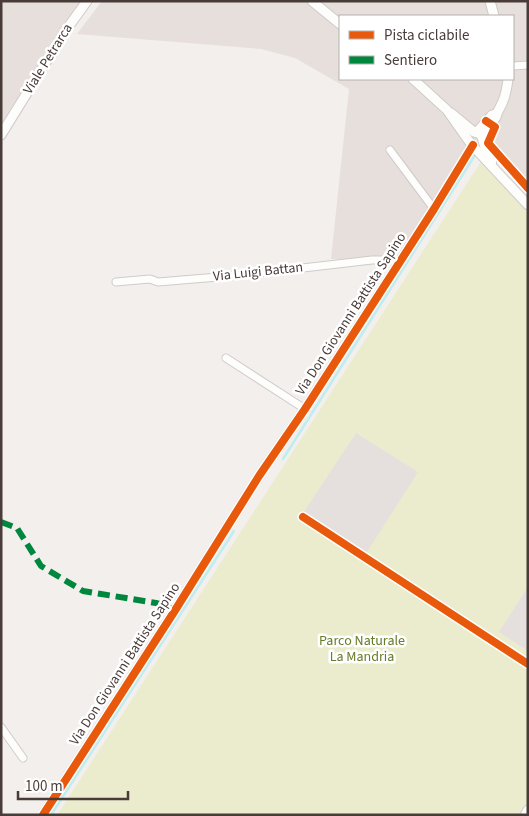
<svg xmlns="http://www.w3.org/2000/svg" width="529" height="816" font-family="'Source Sans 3',sans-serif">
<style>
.residential{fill:#e7dfdb;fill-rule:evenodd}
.green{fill:#ebecce}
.parking{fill:#e5e0de}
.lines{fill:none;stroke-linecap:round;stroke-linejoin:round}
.stream{stroke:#beeeef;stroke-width:2.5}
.minor-casing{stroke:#d0cbc9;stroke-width:9}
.tertiary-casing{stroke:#d0cbc9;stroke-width:11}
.minor{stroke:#fdfdfc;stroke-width:7}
.tertiary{stroke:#fdfdfc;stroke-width:9}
.quiet{stroke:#00873e;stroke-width:6;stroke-dasharray:12 6;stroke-linecap:butt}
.cycleway-casing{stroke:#fff;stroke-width:11}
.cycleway{stroke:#e8590c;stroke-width:8}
.labels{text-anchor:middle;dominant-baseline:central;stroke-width:5;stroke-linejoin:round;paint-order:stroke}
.street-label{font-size:14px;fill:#493c38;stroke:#fff}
.park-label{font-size:14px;fill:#687c2b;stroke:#fff}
</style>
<rect width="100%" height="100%" fill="#f3efed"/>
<g class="residential">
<polygon points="1,1 91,1 1,143"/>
<path d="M102 1H528V182L486 137 406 259H331L349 89 295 58 261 49 77 34ZM340 16H513V79H340Z"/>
</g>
<polygon class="green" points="482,160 528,212 528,815 57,815"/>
<g class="parking">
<polygon points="356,433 418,472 365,555 302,515"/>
<polygon points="528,587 528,651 499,632"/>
</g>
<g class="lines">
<g class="stream">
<polyline points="283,459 475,155"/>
<polyline points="51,815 234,531"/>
</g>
<g class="minor-casing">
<g id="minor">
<polyline points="513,66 528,65"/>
<polyline points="390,150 434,209"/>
<polyline points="116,282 150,279 158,282 242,275 372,260 400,260"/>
<polyline points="226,358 305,409"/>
<polyline points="1,727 23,758"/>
</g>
</g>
<g class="tertiary-casing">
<g id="tertiary">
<polyline points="312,1 340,24"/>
<polyline points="490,1 494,16"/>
<polyline points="413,79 447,110 471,144 528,205"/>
<polyline points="451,113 474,132 481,134 487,154 492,161"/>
<polyline points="477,132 492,115 496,114"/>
<polyline points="1,135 66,30 87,1"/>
<path d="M482 137 496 117C497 111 501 107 503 101 506 94 507 87 508 79"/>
<polyline points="43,815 174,612 259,476 305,409 434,209 473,145"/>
<polyline points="525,815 528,810"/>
</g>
</g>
<use href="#minor" class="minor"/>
<use href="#tertiary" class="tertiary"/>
<polyline class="quiet" points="1,522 17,528 41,566 83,591 156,603 168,606 174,612"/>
<g class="cycleway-casing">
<g id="cycleway">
<polyline points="486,121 495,127 488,143 528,188"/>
<polyline points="303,517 528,664"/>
<polyline points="43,815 174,612 259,476 305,409 434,209 473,145"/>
</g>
</g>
<use href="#cycleway" class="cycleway"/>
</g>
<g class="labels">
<g class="street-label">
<text transform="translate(48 59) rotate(-58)">Viale Petrarca</text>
<text transform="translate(258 272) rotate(-6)">Via Luigi Battan</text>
<text transform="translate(351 314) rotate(-57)">Via Don Giovanni Battista Sapino</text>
<text transform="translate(125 664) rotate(-57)">Via Don Giovanni Battista Sapino</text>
</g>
<g class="park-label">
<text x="362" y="641">Parco Naturale<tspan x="362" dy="16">La Mandria</tspan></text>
</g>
</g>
<rect width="529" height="816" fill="none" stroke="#493c38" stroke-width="5"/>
<rect x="339" y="15" width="175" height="65" fill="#ffffff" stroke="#b6b1af"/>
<rect x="349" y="31" width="25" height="8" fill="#e8590c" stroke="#b6b1af"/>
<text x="384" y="40" font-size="15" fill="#493c38">Pista ciclabile</text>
<rect x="349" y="56" width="25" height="8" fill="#00873e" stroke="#b6b1af"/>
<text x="384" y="65" font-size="15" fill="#493c38">Sentiero</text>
<path d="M18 791v8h110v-8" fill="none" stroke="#493c38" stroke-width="2.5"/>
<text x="25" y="791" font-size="15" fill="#493c38" stroke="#ffffff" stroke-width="4" paint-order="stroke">100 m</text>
</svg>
